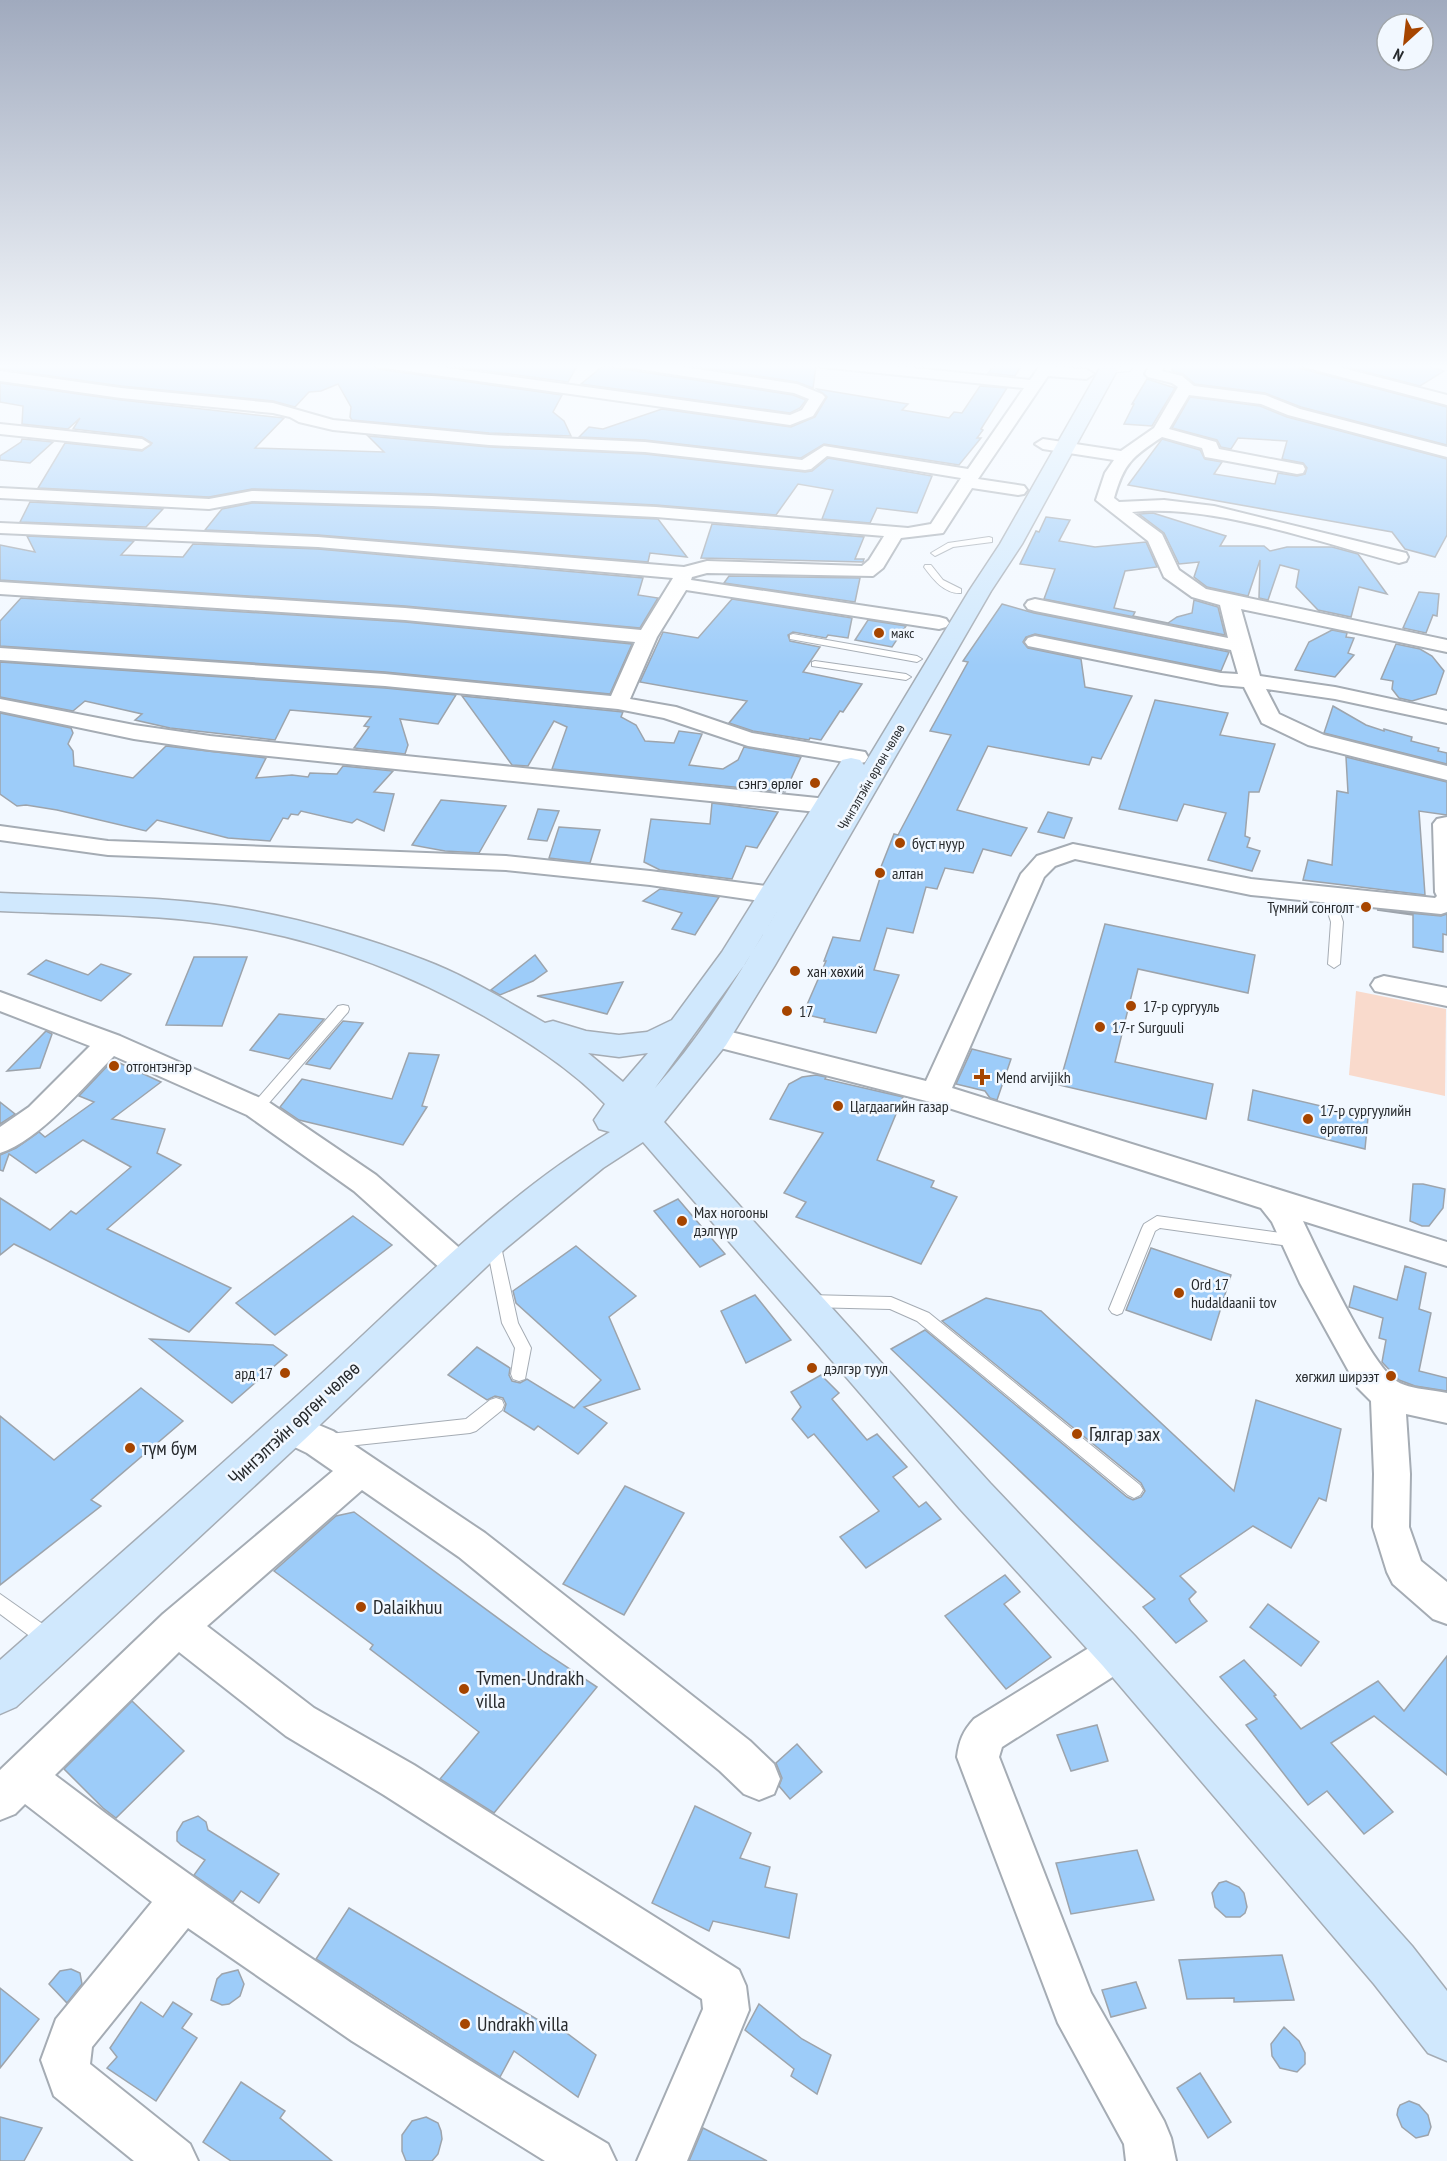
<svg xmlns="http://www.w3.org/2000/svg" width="1447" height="2161" font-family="'PT Sans Narrow',sans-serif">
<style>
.green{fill:#f9dacc}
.building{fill:#9dccf9;stroke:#9da4ac;stroke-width:1.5}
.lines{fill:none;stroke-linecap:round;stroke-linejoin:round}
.lane-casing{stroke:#a5acb4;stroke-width:2}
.street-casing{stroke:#a5acb4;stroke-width:4}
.secondary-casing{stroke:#a5acb4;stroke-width:3}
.lane{fill:#fff;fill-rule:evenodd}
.street{fill:#fff;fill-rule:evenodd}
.secondary{fill:#d0e8fd;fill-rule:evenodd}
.poi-dot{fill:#a64500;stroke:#f2f8ff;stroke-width:2}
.labels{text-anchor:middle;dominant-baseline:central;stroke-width:5;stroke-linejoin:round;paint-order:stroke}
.far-poi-label{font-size:14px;fill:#272a2d;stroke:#f2f8ff;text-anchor:start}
.far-street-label{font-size:14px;fill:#272a2d;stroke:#f2f8ff}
.poi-label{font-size:16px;fill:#272a2d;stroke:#f2f8ff;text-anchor:start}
.near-street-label{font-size:20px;fill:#272a2d;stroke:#f2f8ff}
.near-poi-label{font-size:20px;fill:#272a2d;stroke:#f2f8ff;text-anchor:start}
</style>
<rect width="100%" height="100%" fill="#f2f8ff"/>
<polygon class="green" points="1356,991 1446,1009 1445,1096 1349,1075"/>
<g class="building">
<polygon points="12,363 369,363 378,369 562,395 553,412 564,421 571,436 489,433 352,420 350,417 351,407 338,384 321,391 309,392 295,407 273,401 121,386 1,369"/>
<polygon points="428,363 559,363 577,366 568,382"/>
<polygon points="690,363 813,363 816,366 813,388 797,382 687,365"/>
<polygon points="996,363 1023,363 1015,376 988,373"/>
<polygon points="1172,363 1296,363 1299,368 1447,407 1447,445 1301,407 1265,393 1195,384 1183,374 1172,371"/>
<polygon points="1332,363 1421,363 1444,371 1420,386"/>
<polygon points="603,366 793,395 806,400 800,408 790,413 581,384"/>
<polygon points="1147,379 1175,388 1152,426 1124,424 1134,404 1132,404"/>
<polygon points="0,383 121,400 284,418 255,448 384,452 368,436 489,447 645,454 805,472 812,471 828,458 932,476 917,513 877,508 870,523 822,519 833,490 798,484 776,515 656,505 432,494 252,489 209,497 38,488 65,443 142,451 152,443 142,437 73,429 80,418 68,429 22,424 23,406 0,402"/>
<polygon points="980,386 1007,388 981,429 983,430 977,438 981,438 959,465 824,444 801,458 645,440 579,437 589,427 603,429 662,409 791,427 815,417 827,397 817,389 908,404 902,410 949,418 954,412 962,413"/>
<polygon points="1190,397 1260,406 1287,417 1447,459 1447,535 1435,557 1405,549 1392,532 1128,485 1162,439 1200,450 1205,459 1222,462 1214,474 1275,484 1278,473 1297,476 1305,474 1307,468 1303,463 1282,459 1287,441 1238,438 1231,449 1221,447 1217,440 1172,428"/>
<polygon points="22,439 53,442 30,463 0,460 0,456 21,442"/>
<polygon points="30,502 163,509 146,527 20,522"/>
<polygon points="252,503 432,508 658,519 687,557 650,553 648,562 318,535 205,530 222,509"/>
<polygon points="1153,513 1226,536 1220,546 1264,546 1270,551 1287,547 1332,547 1358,554 1387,594 1359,587 1351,617 1318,610 1296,587 1299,570 1280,565 1268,600 1259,598 1260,560 1248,596 1207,587 1194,577 1199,562 1179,564 1164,533 1139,514"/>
<polygon points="1046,517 1070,520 1059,541 1095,547 1146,542 1157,567 1125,571 1114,608 1135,612 1133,616 1168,623 1177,617 1192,613 1194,600 1218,607 1225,635 1044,599 1055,569 1020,564 1036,531 1039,532"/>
<polygon points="712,524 864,537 855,559 864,559 863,562 701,558"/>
<polygon points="27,536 134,541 121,555 183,557 193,544 318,549 643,578 638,595 658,598 640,628 405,606 0,580 0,545 35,552"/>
<polygon points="729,576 860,578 855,602 724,583"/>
<polygon points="1419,592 1439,594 1437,616 1433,615 1426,633 1403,628"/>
<polygon points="21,598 405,622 632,644 610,694 385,672 0,646 0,621"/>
<polygon points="732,599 852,618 848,638 828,635 826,638 793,632 788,635 790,641 820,647 803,672 862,684 843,712 840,711 821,740 810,738 809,740 753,731 729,723 747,701 640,682 663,632 698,638"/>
<polygon points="1002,604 1034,613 1229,652 1221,671 1035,634 1026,637 1023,642 1028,648 1081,659 1085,687 1132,696 1101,759 1092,757 1089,765 988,746 957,810 1027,828 1011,856 983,849 973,873 945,868 937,889 926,887 913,933 887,928 874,970 899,975 876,1033 824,1022 825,1019 803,1014 826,961 824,961 833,937 860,941 880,878 877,877 894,834 898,835 951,735 930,731 968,662 963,661"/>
<polygon points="868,620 906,626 892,647 855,640"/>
<polygon points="1332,630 1347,633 1346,637 1354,638 1348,653 1354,655 1335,677 1295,670 1309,642"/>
<polygon points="1396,644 1420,649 1432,656 1444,671 1436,694 1412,701 1399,698 1392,689 1393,681 1381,679"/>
<polygon points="0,662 385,688 456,695 438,724 400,719 408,745 405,754 354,748 369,727 364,726 371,717 290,710 275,740 170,728 135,720 142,714 85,701 73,711 0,697"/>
<polygon points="462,696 623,712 621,717 636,725 645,741 674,743 679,731 702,734 689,765 723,769 738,760 744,747 801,757 785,792 552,769 567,727 554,721 528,766 512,765"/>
<polygon points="1155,700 1228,713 1220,735 1275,744 1259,792 1249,792 1245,836 1250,838 1247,847 1260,851 1252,871 1208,860 1226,813 1184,804 1177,821 1119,809"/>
<polygon points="1333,706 1366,725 1384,731 1384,729 1412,737 1411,741 1439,748 1438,751 1447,753 1447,764 1324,733"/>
<polygon points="0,713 71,728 73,733 68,744 73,751 74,766 133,778 166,746 266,758 256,778 292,775 308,777 310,773 337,774 343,766 393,771 374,792 394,794 384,831 357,819 352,823 301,811 298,815 291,814 288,819 283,818 270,841 228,838 157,820 146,831 57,810 26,805 17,806 0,794"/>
<polygon points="1346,757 1447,782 1447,815 1419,811 1425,895 1303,880 1308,860 1332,865 1337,791 1348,793"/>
<polygon points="441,800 506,806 479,853 445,851 412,845"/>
<polygon points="712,803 778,812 757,848 746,846 732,879 660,870 644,862 651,819 710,824"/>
<polygon points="538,809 559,811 547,841 528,839"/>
<polygon points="1048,812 1072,818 1064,838 1038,832"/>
<polygon points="559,827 600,830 590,863 549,858"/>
<polygon points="660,889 719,897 695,935 672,929 682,913 643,901"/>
<polygon points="1377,910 1441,916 1447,914 1447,935 1443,934 1443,952 1413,947 1413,915"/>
<polygon points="1105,924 1255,955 1248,993 1138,969 1115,1062 1213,1084 1206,1119 1059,1085"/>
<polygon points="535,955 547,971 533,981 500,995 491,990"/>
<polygon points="194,957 247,957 222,1026 166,1025"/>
<polygon points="46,960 88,975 101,964 131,974 101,1001 28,974"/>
<polygon points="623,982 607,1014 537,996"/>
<polygon points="279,1014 324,1019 289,1059 250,1050"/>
<polygon points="343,1021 363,1023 330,1069 306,1064"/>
<polygon points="46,1031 52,1034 40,1068 7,1071"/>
<polygon points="972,1049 1011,1059 997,1100 990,1098 985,1091 956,1084"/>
<polygon points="409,1053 439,1055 422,1106 427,1107 403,1145 299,1120 280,1107 302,1079 392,1099"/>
<polygon points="113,1060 161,1082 112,1119 165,1129 157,1153 181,1165 107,1229 231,1288 189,1332 14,1244 0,1255 0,1198 50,1230 71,1211 76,1214 131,1167 83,1140 36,1173 9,1154 3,1171 0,1170 0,1155 16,1148 39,1132 45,1137 94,1102 79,1096"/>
<polygon points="816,1075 826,1077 825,1079 903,1097 877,1160 934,1181 931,1187 957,1197 921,1264 796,1217 806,1202 784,1193 823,1133 770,1119 789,1084 802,1077"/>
<polygon points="1253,1090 1368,1117 1365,1149 1248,1120"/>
<polygon points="0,1102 15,1114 0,1124"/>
<polygon points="1413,1184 1423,1184 1445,1189 1443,1208 1429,1226 1422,1226 1410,1221"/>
<polygon points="678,1199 725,1254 700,1267 654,1211"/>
<polygon points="353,1216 392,1245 275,1335 236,1303"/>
<polygon points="576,1246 636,1296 609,1317 640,1389 584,1407 607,1423 578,1454 538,1426 534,1430 504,1411 506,1404 503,1398 495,1396 487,1400 448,1375 477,1347 510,1368 509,1375 512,1381 520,1383 527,1379 574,1408 601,1380 516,1303 513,1291"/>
<polygon points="1151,1248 1231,1275 1211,1340 1126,1310"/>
<polygon points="1405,1266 1426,1273 1419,1309 1431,1313 1419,1371 1447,1378 1447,1391 1415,1386 1399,1380 1382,1362 1386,1340 1379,1338 1383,1318 1349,1307 1354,1286 1397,1300"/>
<polygon points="755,1295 791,1340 746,1363 721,1311"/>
<polygon points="986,1298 1041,1311 1234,1491 1256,1400 1341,1429 1326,1501 1319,1498 1291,1548 1253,1526 1180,1576 1196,1592 1189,1599 1191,1603 1207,1621 1176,1643 1143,1607 1155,1599 891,1349 925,1330 1127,1497 1133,1500 1141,1497 1145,1491 1141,1483 942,1321"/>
<polygon points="150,1339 273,1345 287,1355 232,1403"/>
<polygon points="821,1375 839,1393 832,1399 867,1440 877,1434 907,1467 893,1477 919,1507 926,1502 941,1519 866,1568 840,1537 879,1511 814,1434 808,1438 792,1419 801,1407 791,1392"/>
<polygon points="141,1388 183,1421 91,1500 101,1506 0,1585 0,1416 54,1460"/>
<polygon points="625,1486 684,1513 624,1615 563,1584"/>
<polygon points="354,1512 544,1652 597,1687 494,1813 440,1779 479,1732 370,1649 373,1645 274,1571 336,1516"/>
<polygon points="1005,1575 1020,1592 1004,1604 1051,1657 1006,1689 945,1616"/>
<polygon points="1268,1604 1319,1642 1301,1666 1250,1627"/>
<polygon points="1447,1656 1447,1775 1374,1716 1331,1743 1393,1812 1364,1834 1327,1791 1308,1805 1246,1725 1257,1719 1220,1677 1244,1660 1276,1695 1274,1696 1301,1729 1378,1681 1404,1711"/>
<polygon points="132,1701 184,1751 116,1818 103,1808 64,1769"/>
<polygon points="1097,1725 1108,1761 1071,1771 1057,1735"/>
<polygon points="797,1744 822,1772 790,1799 779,1786 782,1778 776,1763"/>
<polygon points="695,1806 751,1833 740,1858 770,1867 765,1887 797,1894 789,1938 713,1921 709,1931 652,1903"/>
<polygon points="198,1816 206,1822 208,1830 279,1874 259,1903 241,1891 233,1902 194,1875 205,1860 181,1845 177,1841 177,1832 183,1822"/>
<polygon points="1137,1850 1154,1900 1071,1914 1056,1863"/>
<polygon points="1226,1881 1239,1887 1244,1893 1247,1907 1245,1913 1240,1917 1226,1917 1215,1907 1212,1893 1219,1883"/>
<polygon points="349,1908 550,2027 552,2022 596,2055 578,2097 514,2051 500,2077 316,1959"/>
<polygon points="1282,1955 1294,2000 1234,2002 1234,1998 1187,1999 1179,1960"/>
<polygon points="71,1969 80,1973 82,1984 67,2003 49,1984 60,1971"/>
<polygon points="238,1970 244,1984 240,1996 229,2004 222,2005 211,2000 217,1979 222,1974"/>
<polygon points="1136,1982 1146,2008 1111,2017 1102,1990"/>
<polygon points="0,1988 39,2019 0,2068"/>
<polygon points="141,2002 163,2017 173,2002 192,2014 182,2028 197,2038 156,2101 107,2068 117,2057 110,2048"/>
<polygon points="759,2004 802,2039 831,2055 817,2094 791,2076 794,2069 745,2030"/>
<polygon points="1284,2027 1299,2041 1305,2053 1305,2064 1297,2072 1280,2068 1272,2056 1271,2044"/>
<polygon points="1200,2073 1231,2122 1208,2138 1177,2088"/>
<polygon points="241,2082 285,2111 280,2118 332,2161 231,2161 203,2142"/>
<polygon points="1409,2101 1419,2105 1428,2115 1431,2127 1428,2135 1416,2138 1402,2127 1397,2115 1398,2109 1400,2105"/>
<polygon points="0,2117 42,2128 24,2161 0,2161"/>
<polygon points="426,2117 438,2123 441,2131 442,2139 438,2154 432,2161 406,2161 402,2151 402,2135 412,2121"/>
<polygon points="703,2128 767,2161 689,2161"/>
</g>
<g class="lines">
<g class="lane-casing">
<g id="lane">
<polygon points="1128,363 1135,363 1130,371 1107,373 1103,371 1125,367"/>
<polygon points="989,537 992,538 992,542 953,547 935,556 931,553 948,543"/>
<path d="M925 565H931L943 580 961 589V593C944 594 933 579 924 567Z"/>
<polygon points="793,634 917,656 922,659 917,662 790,639 790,635"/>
<polygon points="815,661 906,674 911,677 906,680 812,666 812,662"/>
<polygon points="1329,893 1335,897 1343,922 1340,964 1334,968 1328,964 1331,922 1323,897"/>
<polygon points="343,1005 348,1006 349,1009 348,1012 262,1111 252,1111 250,1108 252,1105 338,1006"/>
<polygon points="1157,1216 1296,1235 1301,1237 1303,1241 1301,1245 1296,1247 1160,1228 1155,1231 1122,1313 1117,1315 1112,1313 1109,1309 1142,1228 1144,1224"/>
<polygon points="493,1236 498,1238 500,1242 518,1323 531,1348 525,1379 519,1381 513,1379 511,1374 515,1348 502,1323 486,1242 488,1238"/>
<polygon points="808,1295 891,1297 929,1313 1140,1485 1143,1490 1140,1495 1134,1498 1128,1495 917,1321 890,1309 808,1307 803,1305 800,1301 803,1297"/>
<polygon points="496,1398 502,1400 504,1405 502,1410 476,1431 470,1433 329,1448 323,1446 321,1441 323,1436 329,1434 466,1419 490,1400"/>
<polygon points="0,1594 57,1634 59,1640 57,1646 50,1649 43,1646 0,1614"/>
</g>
</g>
<g class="street-casing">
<g id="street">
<polygon points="371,363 411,363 790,415 802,410 809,399 794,393 626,367 619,363 656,363 797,384 822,394 825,397 813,416 790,425 378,367"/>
<polygon points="815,363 866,363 1030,380 1042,363 1056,363 1054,367 1086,369 1094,374 1086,379 1048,376 978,479 1024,486 1027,490 1024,494 1018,495 972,488 943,533 901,538 883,568 873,576 707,573 692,577 691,580 939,617 946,619 949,623 946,627 939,629 686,590 657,637 630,699 676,707 752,733 865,752 868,757 865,762 857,764 748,746 664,718 618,709 385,686 0,660 0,648 385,674 611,696 635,642 405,620 0,594 0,582 405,608 641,630 673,578 318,547 0,533 0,523 318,537 684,567 707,561 862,566 869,560 884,536 656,517 432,506 252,501 209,509 0,498 0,488 209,499 252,491 432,496 656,507 908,528 931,524 961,478 827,456 811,469 805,470 645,452 489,445 333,430 299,422 290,417 273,413 121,398 0,381 0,371 121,388 273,403 333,420 489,435 645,442 802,460 824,446 968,469 1024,388 822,367"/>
<path d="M1151 363H1165L1162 371 1182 376 1194 386 1265 395 1300 409 1447 447V457L1288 415 1261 404 1189 395 1169 429 1216 442 1219 449 1297 464 1303 465 1305 469 1303 473 1297 474 1211 458 1205 457 1202 448 1162 437C1132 457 1124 463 1114 498L1119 502 1164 500 1214 506 1406 553 1408 557 1406 561 1399 563C1321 543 1211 503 1132 512L1162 534 1179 570 1206 589 1447 640V652L1241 609 1260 676 1335 687 1447 711V723L1335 699 1266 689 1279 714 1324 735 1447 766V780L1308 745 1262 723 1244 687 1221 685 1028 646 1025 642 1028 638 1035 636 1221 673 1238 674 1231 650 1035 611 1028 609 1025 605 1028 601 1035 599 1228 638 1220 605 1192 597 1164 577 1148 541 1096 500 1105 473 1114 460 1043 449 1035 444 1043 439 1121 451 1154 428 1178 387 1172 383 1148 377 1145 374Z"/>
<polygon points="1298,363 1323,363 1447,395 1447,405 1300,366"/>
<polygon points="0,424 142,439 150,444 142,449 0,434"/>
<polygon points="0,699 134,725 210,736 827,799 835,801 839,806 835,811 827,813 210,750 134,739 0,711"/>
<path d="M1447 817V912L1441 914 1251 895 1075 859 1055 866 1044 877 952 1088 1447 1242V1266L1303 1221C1318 1252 1372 1369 1398 1382 1409 1389 1434 1390 1447 1393V1423L1406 1414 1410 1474 1409 1527 1421 1561 1447 1582V1624L1433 1619 1393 1584 1387 1572 1373 1527 1374 1474 1371 1401 1358 1388 1300 1283 1272 1222 1261 1208 930 1102 705 1044 701 1037 705 1030 715 1028 926 1081 1021 874 1037 856 1073 844 1251 879 1435 898 1437 896 1435 892 1433 824 1437 819Z"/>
<polygon points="0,826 108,841 506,856 650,871 774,887 783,890 786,895 783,900 774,903 650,885 506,870 108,855 0,840"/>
<polygon points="1384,976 1447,988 1447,1006 1375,991 1371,985 1375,979"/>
<path d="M0 992 120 1036 267 1101 376 1175 472 1259 477 1268 472 1277 461 1281 450 1277 354 1191 247 1115 114 1056C85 1085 39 1141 0 1153V1127L29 1107 90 1046 0 1011Z"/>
<path d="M290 1413 333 1431 485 1533 750 1741 774 1764 780 1779 774 1794 759 1800 744 1794 720 1771 459 1557 362 1490 207 1626 314 1708 414 1765 739 1970 746 1986 749 2010 687 2161H637L703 2009 702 1999 384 1795 286 1736 179 1652 55 1775C231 1910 416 2031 608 2144L616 2161H545L352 2041 188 1928 92 2047 90 2064 190 2144 198 2161H134L54 2096 41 2060 56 2019 152 1902 25 1804 15 1814 0 1820V1770L163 1614 333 1471 307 1453 278 1439 272 1428 278 1417Z"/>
<path d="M1119 1632 1133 1638 1139 1651 1133 1664 1002 1747 999 1757 1091 1993 1164 2121 1171 2138 1176 2161H1126L1124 2144 1058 2023 957 1757C959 1741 963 1731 974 1719L1105 1638Z"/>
</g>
</g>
<g class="secondary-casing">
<path id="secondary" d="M1103 363H1121L1022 544 991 591 775 965 726 1045 664 1122 990 1483 1135 1636 1412 1946 1447 1991V2061L1428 2053 1374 1984 1103 1666 960 1509 643 1142 603 1168 505 1249 304 1440 16 1707 0 1714V1660C111 1562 223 1464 332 1364 419 1284 507 1193 610 1132L599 1129 594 1120 605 1104C570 1068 527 1041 484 1016 412 975 336 946 255 930 172 913 84 915 0 911V893C84 897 171 895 254 911 312 922 370 939 424 960 467 976 506 1001 545 1023L553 1021 586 1031 619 1035 647 1032 672 1020 722 952 842 760 851 758 860 760 864 765 969 591 1000 544ZM781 905C742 969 705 1032 655 1088L745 964ZM588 1053 619 1057 648 1053 623 1082Z"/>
</g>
<use href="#lane" class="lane"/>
<use href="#street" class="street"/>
<use href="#secondary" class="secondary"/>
</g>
<linearGradient id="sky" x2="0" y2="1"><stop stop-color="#a0aabe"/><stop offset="0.55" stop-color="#f9fcff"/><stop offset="1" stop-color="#f9fcff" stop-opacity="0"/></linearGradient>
<rect width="1447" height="666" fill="url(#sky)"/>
<g class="poi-dot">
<circle cx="879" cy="633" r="6"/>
<circle cx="815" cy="783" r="6"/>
<circle cx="900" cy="843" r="6"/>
<circle cx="880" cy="873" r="6"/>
<circle cx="1366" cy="907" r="6"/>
<circle cx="795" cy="971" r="6"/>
<circle cx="1131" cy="1006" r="6"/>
<circle cx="787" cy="1011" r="6"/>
<circle cx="1100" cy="1027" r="6"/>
<circle cx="114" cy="1066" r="6"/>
<path d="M979 1068h6v6h6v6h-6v6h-6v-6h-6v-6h6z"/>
<circle cx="838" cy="1106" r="6"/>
<circle cx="1308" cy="1119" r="6"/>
<circle cx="682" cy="1221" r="6"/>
<circle cx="1179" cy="1293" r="6"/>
<circle cx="812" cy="1368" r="6"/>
<circle cx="285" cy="1373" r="6"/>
<circle cx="1391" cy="1376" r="6"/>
<circle cx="1077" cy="1434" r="6"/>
<circle cx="130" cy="1448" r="6"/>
<circle cx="361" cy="1607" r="6"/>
<circle cx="464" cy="1689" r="6"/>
<circle cx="465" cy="2024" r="6"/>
</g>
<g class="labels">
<g class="far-poi-label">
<text x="891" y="633">макс</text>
</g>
<g class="far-street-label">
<text transform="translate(871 777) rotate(-60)">Чингэлтэйн өргөн чөлөө</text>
</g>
<g class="poi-label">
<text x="803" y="783" text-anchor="end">сэнгэ өрлөг</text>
<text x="912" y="843">бүст нуур</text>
<text x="892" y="873">алтан</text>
<text x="1354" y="907" text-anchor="end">Түмний сонголт</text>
<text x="807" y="971">хан хөхий</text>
<text x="1143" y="1006">17-р сургууль</text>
<text x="799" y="1011">17</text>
<text x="1112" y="1027">17-r Surguuli</text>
<text x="126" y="1066">отгонтэнгэр</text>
<text x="996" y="1077">Mend arvijikh</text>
<text x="850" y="1106">Цагдаагийн газар</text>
<text x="1320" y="1110">17-р сургуулийн<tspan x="1320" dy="18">өргөтгөл</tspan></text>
<text x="694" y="1212">Мах ногооны<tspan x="694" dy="18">дэлгүүр</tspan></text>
<text x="1191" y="1284">Ord 17<tspan x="1191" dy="18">hudaldaanii tov</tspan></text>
<text x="824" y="1368">дэлгэр туул</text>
<text x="273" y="1373" text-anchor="end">ард 17</text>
<text x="1379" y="1376" text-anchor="end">хөгжил ширээт</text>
</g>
<g class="near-street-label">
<text transform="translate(294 1423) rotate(-43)">Чингэлтэйн өргөн чөлөө</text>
</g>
<g class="near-poi-label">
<text x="1089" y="1434">Гялгар зах</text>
<text x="142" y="1448">түм бум</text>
<text x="373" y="1607">Dalaikhuu</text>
<text x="476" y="1678">Tvmen-Undrakh<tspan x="476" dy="23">villa</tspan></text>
<text x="477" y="2024">Undrakh villa</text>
</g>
</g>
<g transform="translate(1405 42) rotate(207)"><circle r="28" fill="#f2f8ff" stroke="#a1a6ab" stroke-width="1.5"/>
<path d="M0-4.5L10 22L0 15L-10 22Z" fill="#a64500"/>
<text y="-9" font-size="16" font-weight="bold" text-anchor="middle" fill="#272a2d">N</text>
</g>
</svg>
